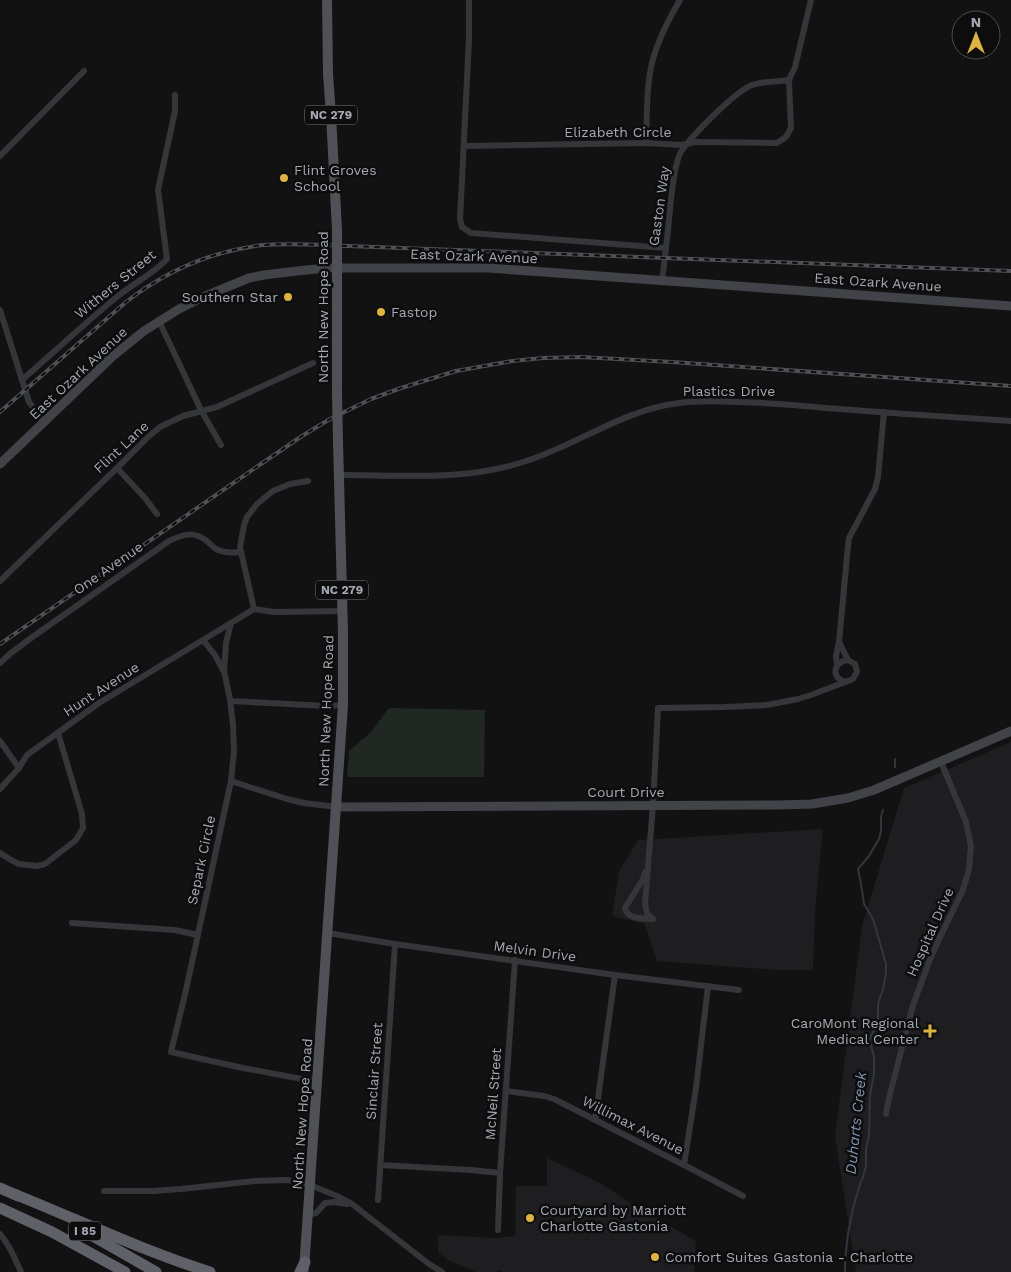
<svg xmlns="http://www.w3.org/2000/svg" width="1011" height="1272" font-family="'Work Sans',sans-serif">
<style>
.built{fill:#1e1e20}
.green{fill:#212722}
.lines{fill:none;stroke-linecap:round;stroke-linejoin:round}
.stream{stroke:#30373e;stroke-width:2}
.street{stroke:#35363a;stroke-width:6}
.secondary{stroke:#414348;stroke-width:9}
.primary{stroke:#4f5156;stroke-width:10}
.highway{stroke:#606168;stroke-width:11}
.rail-casing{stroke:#4e5055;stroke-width:4}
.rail{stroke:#0d0d0e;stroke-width:2;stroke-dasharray:5.5;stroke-linecap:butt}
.primary-bridge{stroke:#4f5156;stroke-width:10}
.poi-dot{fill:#e0b33d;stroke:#0d0d0e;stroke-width:2}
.labels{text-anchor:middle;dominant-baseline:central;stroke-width:5;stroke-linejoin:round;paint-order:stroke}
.shield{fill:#0d0d0e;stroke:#777a81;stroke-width:1}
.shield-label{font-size:12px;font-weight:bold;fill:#a5a8b2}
.street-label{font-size:14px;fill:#a5a8b2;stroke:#0d0d0e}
.poi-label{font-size:14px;fill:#a5a8b2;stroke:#0d0d0e;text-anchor:start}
.water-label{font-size:15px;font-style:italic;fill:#7e93ab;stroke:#0d0d0e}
</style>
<rect width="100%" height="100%" fill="#121213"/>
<g class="built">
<polygon points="1011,742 1011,1272 856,1272 835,1136 862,926 904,788"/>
<polygon points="823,829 815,910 813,970 778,970 657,961 645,924 612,916 619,871 638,840"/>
<polygon points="547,1158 602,1184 633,1205 696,1241 694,1272 503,1272 498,1270 496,1272 476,1272 448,1260 438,1252 438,1235 495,1238 515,1236 516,1186 547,1186"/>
</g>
<polygon class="green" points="389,708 485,710 484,777 347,777 349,751 371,732"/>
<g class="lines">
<g class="stream">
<polyline points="895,759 895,767"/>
<polyline points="845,1272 845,1260 848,1234 853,1208 861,1181 862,1180 866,1166 866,1149 869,1135 870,1095 874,1074 874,1057 870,1042 871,1035 873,1033 878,1019 878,1004 883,989 886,973 886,964 873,919 864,904 861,884 858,869 869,856 879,839 881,831 881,816 883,810"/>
</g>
<g class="street">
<polyline points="469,0 469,39 460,219 462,227 471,233 666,248"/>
<path d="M646 143C647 120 646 96 650 73 654 47 667 22 680 0"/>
<polyline points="465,146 646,143 681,145 695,142 777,143 786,137 791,128 789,80 795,67 811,0"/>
<polyline points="0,156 84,71"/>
<path d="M662 281C665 257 668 233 670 209 672 192 673 173 679 156 685 141 736 91 752 85 763 81 777 82 789 80"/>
<polyline points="0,310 29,402 44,422"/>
<polyline points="159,321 201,410 221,445"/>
<path d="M22 380C54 352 85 323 118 296 134 283 153 274 167 259L158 190 175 111V95"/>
<polyline points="117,468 145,498 157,514"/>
<path d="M340 475C400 475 462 481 520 463 575 447 621 410 679 403 699 400 719 401 739 402 768 403 797 405 826 408 888 413 949 417 1011 421"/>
<polyline points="0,581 117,468 148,437 160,427 183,416 217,407 313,363"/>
<polyline points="254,609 231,623 226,643 224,671 230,699 233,725 234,751 231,781 186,990 171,1052 243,1068 318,1082"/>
<polyline points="254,609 240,547 244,525 247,517 257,504 273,491 290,484 308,481"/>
<polyline points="254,609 274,612 342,611"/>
<polyline points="203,640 215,655 223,670"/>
<path d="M0 663 11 653 31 638 169 541C183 534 194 531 207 541 210 544 213 547 216 549 224 553 232 553 240 552"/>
<polyline points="837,665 836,656 839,642 848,546 849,538 875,489 878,477 884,412"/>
<path d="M846 682C831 679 832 662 848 660"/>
<polyline points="230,701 327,706 343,705"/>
<polyline points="0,741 19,768"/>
<polyline points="231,781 287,799 304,803 337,807"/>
<polyline points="0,789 19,768 27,755 99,703 231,623"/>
<polyline points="0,853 11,860 19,864 37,866 45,864 76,840 83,828 82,814 58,733"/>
<path d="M645 872 643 879 625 908C628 920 642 918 653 919"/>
<polyline points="653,919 647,913 645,904 653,805 658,708 725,707 767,705 798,699 811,695 853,679 857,672 855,664 848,660 839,642"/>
<polyline points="72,923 175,930 198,935"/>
<polyline points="328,933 395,944 615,975 739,990"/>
<polyline points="506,1091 544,1096 554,1099 684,1165 743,1196"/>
<polyline points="886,1114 889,1098 913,1005 929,962 940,937 962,892 969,870 971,846 966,822 941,762"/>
<polyline points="595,1120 615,975"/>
<polyline points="380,1165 471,1170 500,1173"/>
<polyline points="684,1165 696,1088 708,986"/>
<polyline points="104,1191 153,1191 181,1189 255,1181 287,1180 297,1182 310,1185 337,1196 352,1204 429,1264 442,1272"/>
<polyline points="378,1200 395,944"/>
<polyline points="308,1215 316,1213 325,1203 334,1202 347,1204"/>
<polyline points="498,1230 500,1173 515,960"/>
<path d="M0 1234C10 1245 15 1259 21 1272"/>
</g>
<g class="secondary">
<polyline points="0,464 113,356 144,331 179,309 203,297 249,278 264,275 297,271 327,268 489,268 1011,306"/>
<polyline points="337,807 778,805 812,804 848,798 874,790 1011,731"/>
</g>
<g class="primary">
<polyline points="327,0 328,74 331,115 337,230"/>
<polyline points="337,258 337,395"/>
<polyline points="304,1269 343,705 343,633 338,441"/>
</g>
<g class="highway">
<polyline points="0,1188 18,1196"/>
<path d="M14 1194C79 1220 143 1251 210 1272"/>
<polyline points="0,1208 52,1232 125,1272"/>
<polyline points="77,1227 156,1272"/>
<polyline points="300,1272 305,1262"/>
</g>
<g class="rail-casing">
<g id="rail">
<path d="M0 412 126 302C166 271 211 251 263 245 291 243 320 245 348 246L1011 271"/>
<polyline points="0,644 258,466 302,436 330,419 371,399 401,388 456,371 512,361 543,358 581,357 672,362 1011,386"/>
</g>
</g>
<use href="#rail" class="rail"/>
<g class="primary-bridge">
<polyline points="337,258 337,230"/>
<polyline points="337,395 338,441"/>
</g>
</g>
<g class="poi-dot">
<circle cx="284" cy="178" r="5"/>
<circle cx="288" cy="297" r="5"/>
<circle cx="381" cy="312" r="5"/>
<path d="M927.5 1023.5h5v5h5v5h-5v5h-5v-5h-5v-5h5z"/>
<circle cx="530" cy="1218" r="5"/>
<circle cx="655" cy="1257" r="5"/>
</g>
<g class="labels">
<g class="shield">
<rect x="305" y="105.5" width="52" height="19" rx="4"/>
<rect x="316" y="580.5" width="52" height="19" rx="4"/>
<rect x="69" y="1221.5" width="32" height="19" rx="4"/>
</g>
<g class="shield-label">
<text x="331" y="115">NC 279</text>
<text x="342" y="590">NC 279</text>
<text x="85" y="1231">I 85</text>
</g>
<g class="street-label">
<text x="618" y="132">Elizabeth Circle</text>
<text transform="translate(659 206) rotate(-82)">Gaston Way</text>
<text transform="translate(474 256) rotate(2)">East Ozark Avenue</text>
<text transform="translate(878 282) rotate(4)">East Ozark Avenue</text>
<text transform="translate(115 284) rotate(-39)">Withers Street</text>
<text transform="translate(323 307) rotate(-90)">North New Hope Road</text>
<text transform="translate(78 373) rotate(-43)">East Ozark Avenue</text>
<text x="729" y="391">Plastics Drive</text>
<text transform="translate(121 447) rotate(-43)">Flint Lane</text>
<text transform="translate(108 568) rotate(-35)">One Avenue</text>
<text transform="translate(101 689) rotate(-33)">Hunt Avenue</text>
<text transform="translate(326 711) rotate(-88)">North New Hope Road</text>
<text x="626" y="792">Court Drive</text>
<text transform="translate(201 860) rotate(-78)">Separk Circle</text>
<text transform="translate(930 932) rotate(-66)">Hospital Drive</text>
<text transform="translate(535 951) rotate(8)">Melvin Drive</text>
<text transform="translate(374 1071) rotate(-86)">Sinclair Street</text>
<text transform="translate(493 1094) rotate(-86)">McNeil Street</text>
<text transform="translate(302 1114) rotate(-86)">North New Hope Road</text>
<text transform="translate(633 1125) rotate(27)">Willimax Avenue</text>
</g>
<g class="poi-label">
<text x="294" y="170">Flint Groves<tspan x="294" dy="16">School</tspan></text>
<text x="278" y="297" text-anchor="end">Southern Star</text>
<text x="391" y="312">Fastop</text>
<text x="919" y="1023" text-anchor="end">CaroMont Regional<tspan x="919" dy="16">Medical Center</tspan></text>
<text x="540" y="1210">Courtyard by Marriott<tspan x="540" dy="16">Charlotte Gastonia</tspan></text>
<text x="665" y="1257">Comfort Suites Gastonia - Charlotte</text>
</g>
<g class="water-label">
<text transform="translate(856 1123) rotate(-84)">Duharts Creek</text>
</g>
</g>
<g transform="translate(976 35)"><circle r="24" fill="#0d0d0e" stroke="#4a4b50"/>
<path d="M0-4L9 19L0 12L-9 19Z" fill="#e0b33d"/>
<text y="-8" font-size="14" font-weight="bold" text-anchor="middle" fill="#a5a8b2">N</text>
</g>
</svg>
